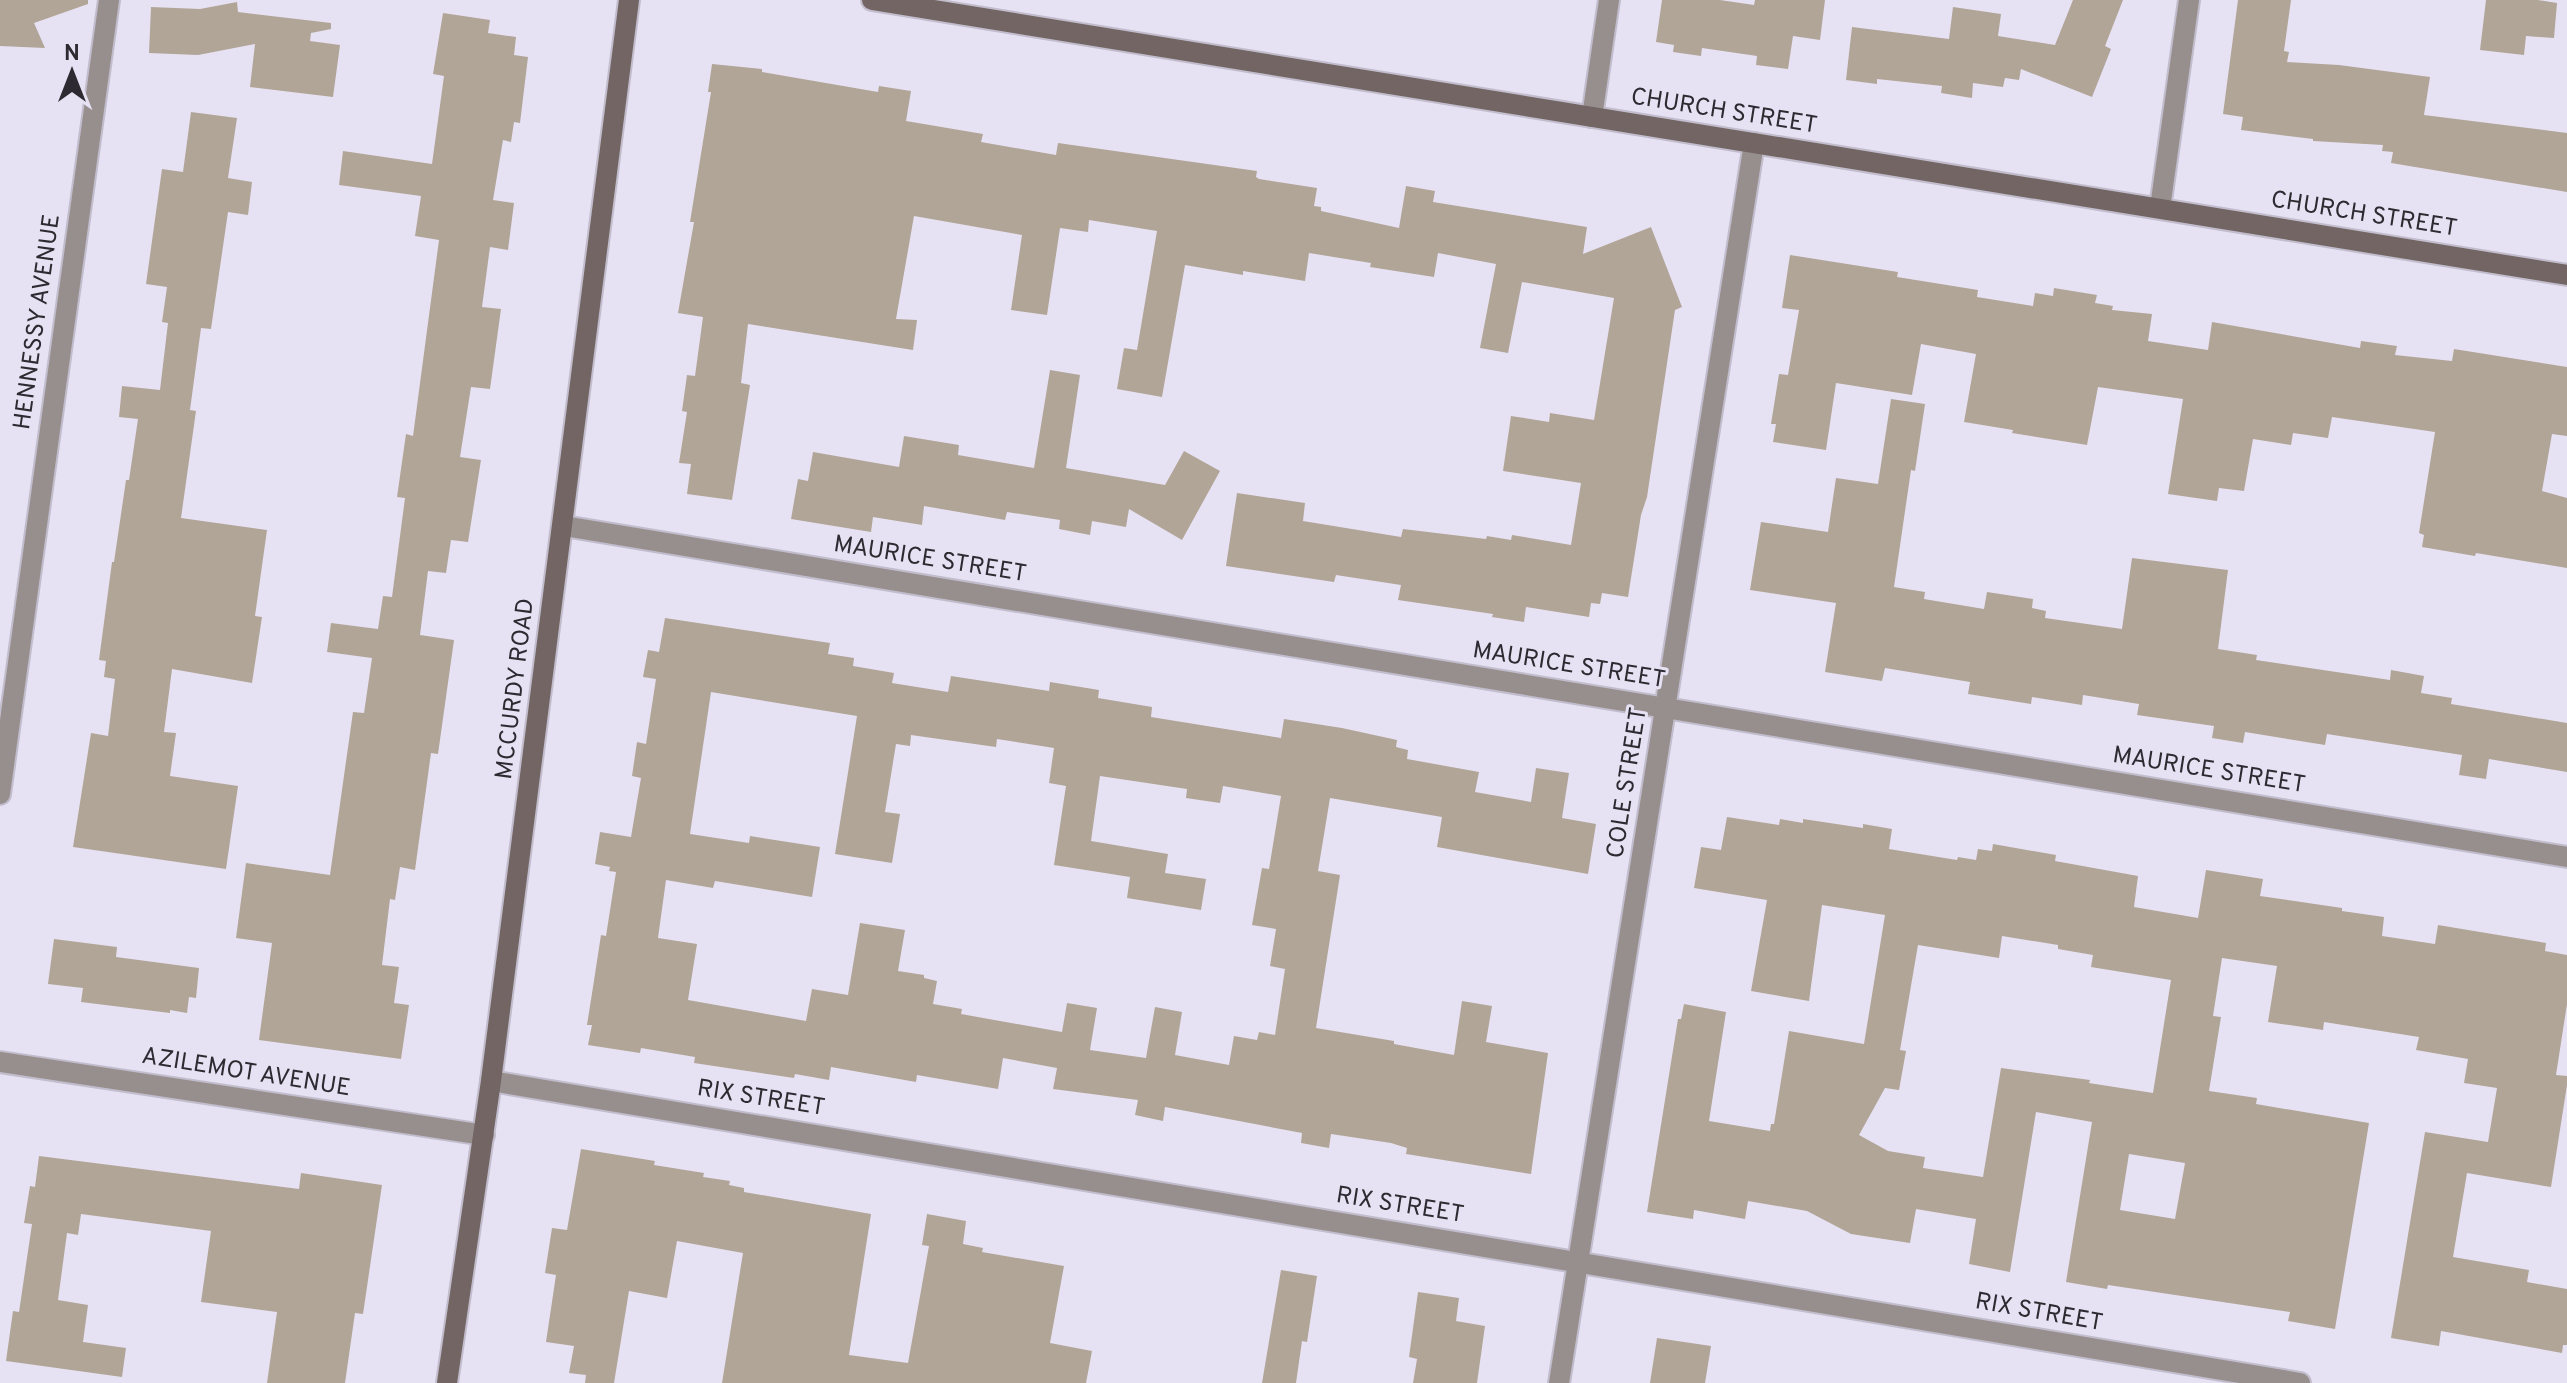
<svg xmlns="http://www.w3.org/2000/svg" width="2567" height="1383" font-family="Overpass,sans-serif">
<style>
.building{fill:#b1a598;fill-rule:evenodd}
.lines{fill:none;stroke-linecap:round;stroke-linejoin:round}
.street-casing{stroke:#c2bdcc;stroke-width:24}
.secondary-casing{stroke:#c2bdcc;stroke-width:24}
.street{stroke:#978e8e;stroke-width:20}
.secondary{stroke:#726564;stroke-width:20}
.labels{text-anchor:middle;dominant-baseline:central;stroke-width:6;stroke-linejoin:round;paint-order:stroke}
.street-label{font-size:24px;fill:#2d2b31;stroke:#e7e2f3}
</style>
<rect width="100%" height="100%" fill="#e7e2f3"/>
<g class="building">
<polygon points="0,0 88,0 88,4 34,23 45,48 0,46"/>
<polygon points="1662,0 1720,0 1754,5 1755,0 1825,0 1820,40 1793,36 1788,69 1756,65 1757,56 1702,48 1701,56 1673,52 1674,45 1656,42"/>
<polygon points="2073,0 2123,0 2105,46 2111,49 2092,97 2021,69 2019,80 2005,78 2003,87 1973,83 1972,98 1941,93 1942,86 1877,79 1877,84 1846,80 1852,27 1949,39 1953,7 2001,14 1998,36 2055,45"/>
<polygon points="2238,0 2291,0 2284,51 2289,52 2287,62 2339,65 2430,77 2424,115 2567,133 2567,192 2391,163 2393,152 2382,151 2383,145 2313,141 2313,139 2241,130 2243,117 2223,114"/>
<polygon points="2486,0 2538,0 2557,3 2554,38 2526,36 2524,55 2480,50"/>
<polygon points="237,2 238,12 331,23 331,29 311,33 310,41 340,45 333,97 250,87 255,44 198,55 149,53 151,7 200,9"/>
<polygon points="443,13 490,20 488,33 516,37 514,55 528,57 520,123 514,122 511,142 503,140 493,200 514,203 508,250 490,247 482,307 501,309 490,389 471,387 460,457 481,460 468,542 451,540 446,573 428,571 420,635 454,640 438,754 431,753 415,870 400,867 395,900 390,899 382,965 399,967 394,1003 409,1005 401,1059 259,1040 272,943 236,938 246,863 330,875 353,712 364,713 372,658 327,652 331,623 378,629 383,596 392,597 405,498 397,497 406,434 413,436 439,240 415,236 421,196 339,185 343,151 432,164 444,76 433,74"/>
<polygon points="712,64 762,69 762,72 878,92 879,86 911,91 906,121 983,134 981,142 1056,155 1058,143 1257,171 1256,177 1259,179 1317,188 1314,206 1321,207 1321,211 1399,228 1406,186 1435,191 1433,202 1587,227 1583,254 1651,227 1682,307 1675,310 1647,497 1641,515 1628,597 1602,593 1600,604 1591,603 1589,617 1526,607 1524,622 1492,617 1493,614 1398,600 1401,585 1336,575 1334,582 1226,566 1237,493 1305,503 1303,521 1401,537 1403,529 1486,539 1487,536 1511,540 1512,535 1571,545 1581,483 1503,471 1511,416 1549,422 1550,413 1594,420 1614,298 1522,282 1508,353 1480,348 1496,264 1438,253 1434,277 1370,267 1371,263 1309,253 1305,281 1243,271 1243,275 1185,265 1162,397 1117,389 1124,348 1137,350 1157,231 1089,220 1088,232 1060,228 1047,315 1011,310 1022,235 914,216 896,319 917,320 913,350 748,324 741,383 750,385 732,500 687,494 691,464 679,463 687,412 682,411 687,375 695,376 703,317 678,313 694,222 690,222 711,92 708,92"/>
<polygon points="191,112 237,118 228,178 252,182 248,215 228,212 211,329 201,328 190,410 196,411 181,518 267,530 255,616 262,617 252,683 172,669 164,732 176,733 170,776 238,786 226,869 73,847 91,733 108,736 115,679 104,677 106,661 99,660 112,562 114,562 126,480 129,480 138,419 119,417 122,386 160,390 168,323 162,322 167,287 146,284 162,169 183,172"/>
<polygon points="1790,255 1898,272 1897,277 1978,290 1977,297 2033,306 2035,293 2053,296 2054,288 2097,295 2095,303 2113,306 2112,310 2152,314 2148,341 2208,350 2212,322 2360,348 2361,341 2397,346 2395,355 2452,361 2454,349 2567,367 2567,436 2552,434 2542,491 2567,498 2567,568 2476,553 2475,556 2422,547 2424,535 2419,533 2435,432 2332,417 2328,438 2293,433 2291,445 2253,439 2244,491 2219,488 2217,501 2168,494 2183,399 2098,387 2087,445 2012,433 2013,430 1964,422 1976,354 1921,344 1912,395 1836,383 1826,450 1773,442 1776,424 1771,424 1779,374 1788,375 1799,310 1782,308"/>
<polygon points="1050,370 1080,375 1066,468 1165,485 1184,451 1220,471 1182,540 1129,509 1126,527 1092,521 1090,535 1059,529 1060,520 1007,512 1005,520 924,506 922,525 873,517 871,532 791,519 798,479 808,481 813,452 899,467 904,436 959,445 958,455 1034,468"/>
<polygon points="1891,399 1925,404 1915,471 1911,470 1894,587 1925,592 1924,599 1984,609 1987,592 2033,599 2032,608 2046,611 2045,618 2122,629 2132,558 2228,570 2218,649 2257,655 2256,660 2390,680 2391,670 2424,676 2421,693 2452,698 2451,704 2567,723 2567,772 2489,759 2486,779 2459,775 2462,755 2327,734 2325,745 2245,732 2243,743 2212,738 2214,726 2137,715 2139,704 2083,695 2082,705 2032,697 2031,704 1968,694 1970,682 1885,668 1882,681 1825,672 1836,603 1750,590 1761,522 1828,532 1836,478 1878,484"/>
<path d="M665 618 830 643 828 654 854 658 853 666 894 673 892 683 948 692 951 676 1049 691 1050 682 1099 690 1098 698 1152 707 1151 717 1281 738 1284 719 1342 728 1397 740 1396 747 1408 750 1407 759 1479 772 1475 792 1531 802 1536 768 1569 773 1562 818 1596 824 1588 874 1437 847 1442 817 1330 798 1318 871 1340 875 1316 1028 1394 1041V1044L1454 1055 1462 1001 1492 1006 1486 1042 1548 1053 1531 1174 1406 1154 1407 1148 1391 1143 1331 1134 1329 1148 1301 1143 1302 1133 1165 1107 1163 1121 1135 1115 1138 1100 1053 1089 1057 1068 1003 1058 998 1089 917 1075 916 1082 831 1067 829 1080 795 1074 794 1078 694 1063 695 1057 641 1048 640 1053 588 1045 592 1025H587L593 987 601 935 606 936 616 872 609 871 610 867 595 864 600 832 631 837 641 778 632 776 637 742 646 744 656 679 643 677 648 650 659 652ZM711 692 857 716 835 854 892 863 900 814 885 812 896 744 910 746 911 735 996 747 997 739 1054 748 1049 783 1066 786 1054 865 1130 877 1127 898 1201 910 1206 879 1165 873 1168 854 1091 841 1100 776 1187 789 1186 798 1220 803 1223 786 1281 796 1269 869 1262 868 1252 925 1276 929 1270 966 1285 969 1275 1035 1259 1032 1257 1040 1234 1036 1229 1065 1175 1055 1182 1012 1155 1007 1146 1058 1090 1050 1097 1008 1067 1003 1062 1032 961 1014 962 1009 933 1004 937 981 924 978V975L898 971 905 930 860 923 848 995 812 989 806 1021 688 1000 697 944 658 938 666 880 713 888 715 881 812 897 820 847 750 836 749 843 690 834Z"/>
<path d="M1727 817 1779 825 1780 819 1803 823V819L1863 828V824L1892 829 1889 849 1957 860 1958 857 1976 860 1978 849 1992 851 1993 844 2056 855 2055 861 2138 876 2134 907 2198 918 2206 870 2263 879 2260 896 2342 908V911L2384 917 2382 936 2435 944 2438 925 2546 943 2545 951 2567 955V1004L2556 1075 2567 1076V1085L2551 1187 2467 1173 2453 1257 2529 1270 2527 1282 2567 1289V1345H2563L2562 1353 2441 1331 2439 1346 2391 1338 2425 1132 2488 1142 2497 1088 2464 1083 2468 1059 2416 1050 2419 1037 2324 1022 2323 1030 2268 1022 2277 966 2222 958 2213 1016 2221 1017 2209 1091 2257 1098 2256 1104 2369 1123 2335 1329 2288 1321 2290 1312 2108 1285 2107 1289 2066 1282 2092 1122 2036 1112 2010 1272 1969 1264 1976 1219 1916 1209 1910 1243 1851 1234 1807 1211 1748 1201 1745 1219 1694 1210 1693 1219 1647 1212 1678 1019H1681L1684 1004 1726 1012 1709 1121 1770 1131 1771 1124H1774L1789 1031 1864 1044 1885 915 1822 905 1809 1001 1751 991 1767 900 1694 888 1701 847 1721 850ZM2002 936 2058 945V949L2093 955 2091 967 2171 980 2153 1093 2089 1083 2090 1080 2001 1068 1983 1177 1923 1168 1925 1157 1888 1151 1859 1135 1885 1088 1899 1090 1906 1051 1900 1050 1918 945 1999 958ZM2129 1154 2185 1163 2175 1219 2120 1210Z"/>
<polygon points="54,939 117,947 116,957 199,968 196,998 189,997 187,1013 170,1010 170,1013 81,1002 83,988 48,984"/>
<polygon points="581,1149 655,1161 654,1165 704,1173 703,1177 730,1181 729,1185 744,1188 744,1192 871,1214 849,1355 908,1363 929,1246 922,1245 927,1214 966,1221 963,1244 983,1248 982,1252 1064,1266 1050,1343 1092,1351 1086,1383 722,1383 743,1253 677,1241 667,1298 629,1291 614,1383 585,1383 586,1375 569,1373 574,1346 546,1342 556,1275 545,1273 552,1228 567,1230"/>
<polygon points="39,1156 299,1189 301,1173 382,1185 363,1314 355,1313 345,1383 267,1383 277,1312 201,1302 211,1231 81,1214 78,1235 67,1233 58,1300 88,1305 83,1342 126,1348 122,1377 6,1361 13,1311 19,1312 32,1224 24,1223 30,1186 35,1187"/>
<polygon points="1281,1270 1317,1276 1307,1342 1302,1341 1296,1383 1262,1383"/>
<polygon points="1418,1292 1459,1298 1456,1321 1485,1326 1477,1383 1413,1383 1417,1359 1409,1357"/>
<polygon points="1657,1338 1711,1346 1705,1383 1650,1383"/>
</g>
<g class="lines">
<g class="street-casing">
<g id="street">
<polyline points="1592,117 1609,0"/>
<polyline points="2160,208 2189,0"/>
<polyline points="564,526 2567,857"/>
<polyline points="0,794 109,0"/>
<polyline points="0,1062 484,1135"/>
<polyline points="491,1081 2300,1383"/>
<polyline points="1559,1383 1754,143"/>
</g>
</g>
<g class="secondary-casing">
<g id="secondary">
<polyline points="872,0 2567,275"/>
<polyline points="447,1383 491,1081 629,0"/>
</g>
</g>
<use href="#street" class="street"/>
<use href="#secondary" class="secondary"/>
</g>
<g class="labels">
<g class="street-label">
<text transform="translate(1724 112) rotate(9)">CHURCH STREET</text>
<text transform="translate(2364 215) rotate(9)">CHURCH STREET</text>
<text transform="translate(38 322) rotate(-82)">HENNESSY AVENUE</text>
<text transform="translate(930 560) rotate(9)">MAURICE STREET</text>
<text transform="translate(1569 666) rotate(9)">MAURICE STREET</text>
<text transform="translate(516 689) rotate(-83)">MCCURDY ROAD</text>
<text transform="translate(2209 771) rotate(9)">MAURICE STREET</text>
<text transform="translate(1628 783) rotate(-81)">COLE STREET</text>
<text transform="translate(246 1073) rotate(9)">AZILEMOT AVENUE</text>
<text transform="translate(761 1099) rotate(9)">RIX STREET</text>
<text transform="translate(1400 1206) rotate(9)">RIX STREET</text>
<text transform="translate(2039 1313) rotate(10)">RIX STREET</text>
</g>
</g>
<g transform="translate(72 72)" stroke="#e7e2f3" stroke-width="6" paint-order="stroke">
<path d="M0-6L14 30L0 20L-14 30Z" fill="#2d2b31"/>
<text y="-12" font-size="22" font-weight="bold" text-anchor="middle" fill="#2d2b31">N</text>
</g>
</svg>
